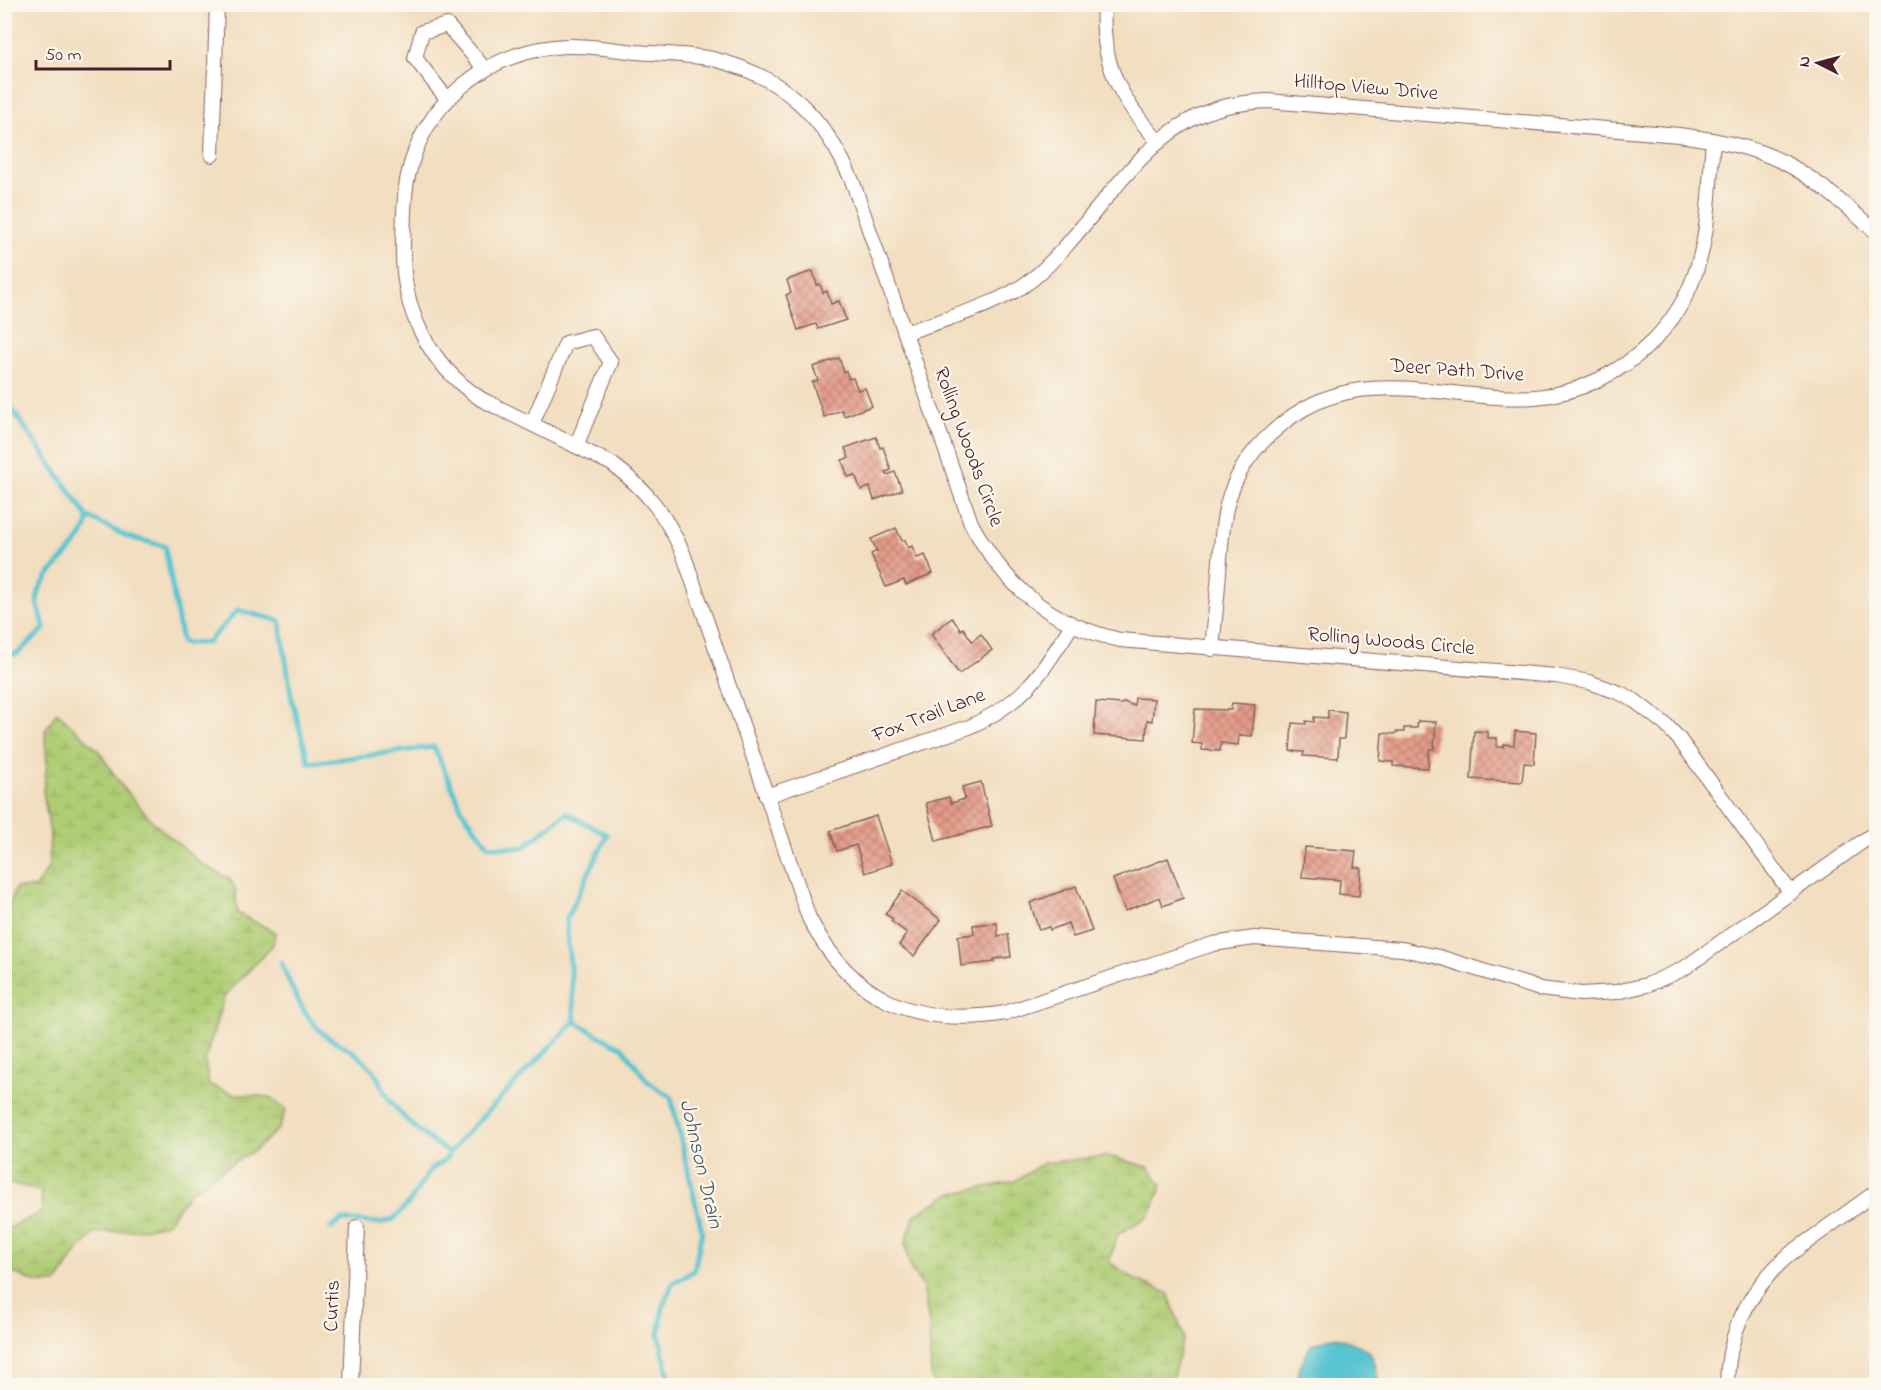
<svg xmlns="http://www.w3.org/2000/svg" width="1881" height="1390" font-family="'Indie Flower',sans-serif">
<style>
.wetland{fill:url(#wetland-marsh);stroke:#7c7650;stroke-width:1.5}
.water{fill:#58c4d1;stroke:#51727e;stroke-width:1.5}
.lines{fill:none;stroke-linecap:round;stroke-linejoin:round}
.stream{stroke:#58c4d1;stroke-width:5}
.building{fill:url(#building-cross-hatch)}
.minor-casing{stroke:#85625f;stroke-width:16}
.minor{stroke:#fff;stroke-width:14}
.labels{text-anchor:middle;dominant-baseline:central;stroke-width:4.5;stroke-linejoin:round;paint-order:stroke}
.street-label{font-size:21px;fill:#4a1f2b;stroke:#fbf7ec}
.water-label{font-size:22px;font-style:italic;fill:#4f5965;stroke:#fbf7ec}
</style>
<defs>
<pattern id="wetland-marsh" width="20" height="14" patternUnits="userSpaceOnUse" patternTransform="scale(1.5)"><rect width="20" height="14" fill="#afcd75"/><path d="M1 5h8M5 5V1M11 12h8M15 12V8" fill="none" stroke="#98b065"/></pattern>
<pattern id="building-cross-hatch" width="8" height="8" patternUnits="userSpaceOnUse" patternTransform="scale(1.5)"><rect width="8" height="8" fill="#e49c89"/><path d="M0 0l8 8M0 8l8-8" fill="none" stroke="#bb7f70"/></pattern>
</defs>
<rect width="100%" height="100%" fill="#fbf7ec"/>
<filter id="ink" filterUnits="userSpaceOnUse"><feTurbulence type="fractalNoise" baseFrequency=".0167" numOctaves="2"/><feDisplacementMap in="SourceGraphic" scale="12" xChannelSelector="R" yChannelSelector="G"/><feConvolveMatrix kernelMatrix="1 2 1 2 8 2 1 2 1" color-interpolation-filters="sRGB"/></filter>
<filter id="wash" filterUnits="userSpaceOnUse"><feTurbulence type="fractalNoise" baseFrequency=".008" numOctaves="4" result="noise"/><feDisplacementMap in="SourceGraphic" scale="24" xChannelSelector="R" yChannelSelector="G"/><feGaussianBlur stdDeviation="1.35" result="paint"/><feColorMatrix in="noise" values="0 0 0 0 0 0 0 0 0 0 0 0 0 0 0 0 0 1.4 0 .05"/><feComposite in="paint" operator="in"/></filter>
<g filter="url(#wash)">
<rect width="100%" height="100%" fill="#f2dec0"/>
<g class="wetland">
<polygon points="57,712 98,750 121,785 154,823 203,865 230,879 236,891 237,913 275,932 273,945 224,997 205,1060 209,1085 234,1094 270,1097 286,1110 279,1128 254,1151 237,1160 190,1192 166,1224 137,1230 95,1233 78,1250 57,1283 37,1283 5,1269 5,1230 42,1212 41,1191 18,1185 5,1184 4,918 16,888 35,888 49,867 50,833 43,791 47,763 45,731"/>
<polygon points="1108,1156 1148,1167 1162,1185 1149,1216 1118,1234 1109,1262 1136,1280 1168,1293 1184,1337 1173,1376 1157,1386 934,1385 931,1375 929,1324 923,1287 911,1269 905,1244 915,1215 949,1194 1013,1182 1044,1163"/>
</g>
<path class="water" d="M1335 1336C1371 1350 1373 1347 1379 1385H1296L1301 1364 1311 1345Z"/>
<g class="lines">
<g class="stream">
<polyline points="4,398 88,517 128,537 165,546 182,643 207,643 238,610 280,621 292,701 309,763 434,747 463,812 489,846 523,848 566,813 607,835 566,920 575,1021"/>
<path d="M4 657 18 653 44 629C45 618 34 608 38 594 46 567 88 545 88 517"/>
<path d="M281 962C291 988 304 1018 326 1036 331 1040 337 1042 342 1045 354 1051 365 1061 374 1071 380 1080 383 1091 389 1099 406 1123 426 1138 450 1153"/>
<polyline points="575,1021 594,1033 623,1048 648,1082 671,1097 702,1231 694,1271 673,1283 663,1306 659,1335 671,1386"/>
<polyline points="331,1228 342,1220 380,1223 394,1219 409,1203 431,1169 444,1161 460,1140 575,1021"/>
</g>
</g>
<g id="blocks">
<g class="building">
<polygon points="813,271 817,285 820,284 823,293 827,291 831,304 839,301 846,320 818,329 816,324 798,330 786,295 791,293 787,280"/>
<polygon points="839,358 844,372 846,371 849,379 853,378 858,390 865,388 872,406 844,416 842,410 824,417 812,382 818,380 813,367"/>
<polygon points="876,437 880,448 883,447 891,470 886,472 887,475 895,472 902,490 874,500 870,487 861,490 855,475 848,477 842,460 849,458 845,448"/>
<polygon points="896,528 902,541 905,540 908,548 912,546 917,558 925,555 933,573 906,585 904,580 886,587 871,554 877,551 871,539"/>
<polygon points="952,618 961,630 963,628 972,641 981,634 992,650 959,674 931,634"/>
<polygon points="1135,698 1154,699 1152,721 1147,720 1146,739 1094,735 1096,702 1122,704 1124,702 1134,706"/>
<polygon points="1232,703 1255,705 1252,736 1239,735 1238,745 1221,743 1220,751 1202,750 1202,744 1192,743 1195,709 1231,710"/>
<polygon points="1328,710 1346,712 1344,739 1339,739 1338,758 1303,756 1304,752 1290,751 1292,723 1306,724 1306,721 1314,722 1314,717 1328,718"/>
<polygon points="1418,721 1436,722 1434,749 1429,749 1428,768 1393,766 1393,762 1380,761 1382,733 1395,734 1396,732 1404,732 1404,728 1417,728"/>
<polygon points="1474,731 1488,732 1488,738 1497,738 1497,747 1503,747 1504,744 1514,745 1515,731 1536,733 1534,764 1524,763 1522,782 1471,779"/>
<polygon points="981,782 992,826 936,841 926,803 949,797 951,803 965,799 962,787"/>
<polygon points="876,816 892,864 865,873 856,845 837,851 830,831"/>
<polygon points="1305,847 1356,851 1354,867 1361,868 1359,896 1339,894 1340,880 1302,877"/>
<polygon points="1168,858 1183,898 1163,906 1160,897 1125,911 1113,879"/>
<polygon points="1076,886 1092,931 1073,937 1068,923 1050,930 1049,927 1039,930 1030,903"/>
<polygon points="902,891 941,920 914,956 899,945 907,933 891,921 893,919 885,914"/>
<polygon points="997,923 998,936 1008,934 1011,957 994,959 994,962 961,966 958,936 974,934 973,925"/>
</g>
</g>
</g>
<g filter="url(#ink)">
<use href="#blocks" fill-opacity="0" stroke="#85625f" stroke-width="1.5"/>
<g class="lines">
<g class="minor-casing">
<g id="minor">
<path d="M1104 4C1100 63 1120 99 1158 141"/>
<polyline points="447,99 415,58 422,32 447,25 485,69"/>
<polyline points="212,155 217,4"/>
<path d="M905 333C947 318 1001 305 1035 277 1093 227 1137 137 1210 111 1229 104 1248 102 1268 101L1679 135C1715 140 1751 146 1783 162 1817 179 1847 207 1876 232"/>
<polyline points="532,424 566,343 593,336 611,362 576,446"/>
<path d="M1212 649C1215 619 1218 589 1220 559 1222 536 1223 513 1231 492 1240 467 1255 447 1275 430 1355 357 1442 403 1535 397 1578 394 1621 373 1652 342 1671 323 1686 300 1695 274 1710 232 1709 185 1713 140"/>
<path d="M766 796 969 727C1026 701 1039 676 1072 625"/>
<path d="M1791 893 1679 739 1666 725 1635 701 1620 693 1589 682 1556 676 1120 640C1050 624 1005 587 971 523L853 183C825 117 784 76 713 59 688 54 661 54 636 52 609 49 581 44 554 47 483 55 423 105 408 176 403 198 404 222 403 244 401 308 427 363 481 399L612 464C647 490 665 514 683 553L809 918C851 1000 916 1028 1005 1013L1213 944 1254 938 1402 949 1439 957 1540 989 1581 994 1616 992 1647 985 1683 969 1876 832"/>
<polyline points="351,1386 357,1227"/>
<path d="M1727 1386C1727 1332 1750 1288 1790 1254L1876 1192"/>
</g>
</g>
<use href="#minor" class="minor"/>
</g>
</g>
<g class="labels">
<g class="street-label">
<text transform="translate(1366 88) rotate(5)">Hilltop View Drive</text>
<text transform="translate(1457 371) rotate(4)">Deer Path Drive</text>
<text transform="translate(968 447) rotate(70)">Rolling Woods Circle</text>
<text transform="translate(1391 642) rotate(5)">Rolling Woods Circle</text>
<text transform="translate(929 716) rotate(-21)">Fox Trail Lane</text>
<text transform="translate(333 1306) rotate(-88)">Curtis</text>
</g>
<g class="water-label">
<text transform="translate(700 1164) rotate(77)">Johnson Drain</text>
</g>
</g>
<rect width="1881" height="1390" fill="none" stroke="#fbf7ec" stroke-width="24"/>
<g transform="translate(1818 63) rotate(276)" stroke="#fbf7ec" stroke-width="4.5" paint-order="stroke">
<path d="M0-4.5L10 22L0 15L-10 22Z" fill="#4a1f2b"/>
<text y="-9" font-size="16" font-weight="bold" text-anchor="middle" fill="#4a1f2b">N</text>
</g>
<path d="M36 60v9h134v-9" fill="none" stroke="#4a1f2b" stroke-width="3"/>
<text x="45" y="60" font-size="18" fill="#4a1f2b" stroke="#fbf7ec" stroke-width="4.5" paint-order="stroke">50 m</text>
</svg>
